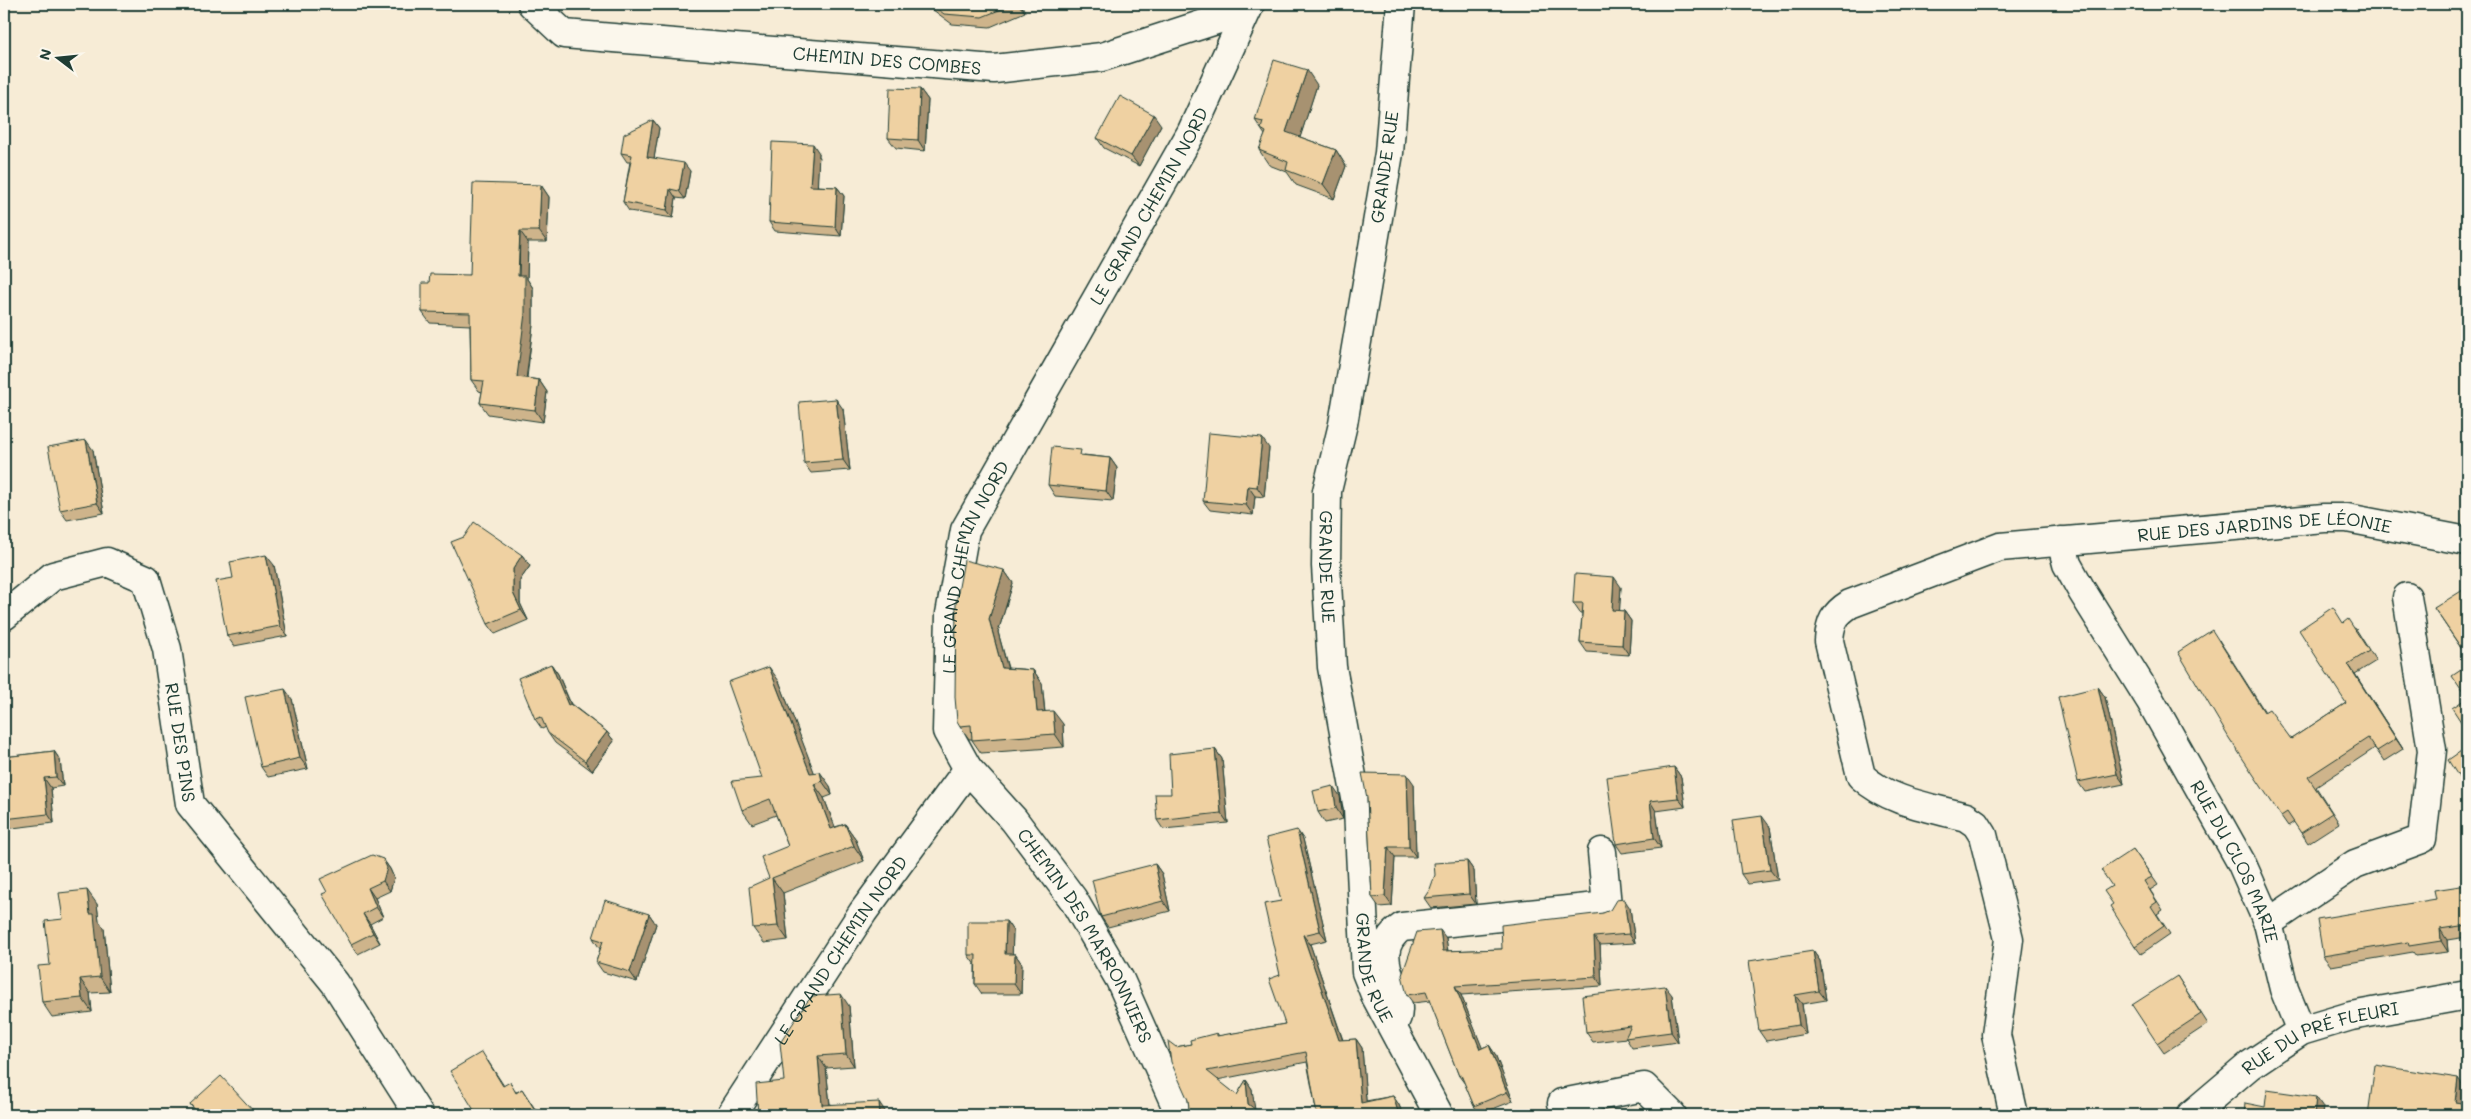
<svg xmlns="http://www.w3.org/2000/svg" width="2471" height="1119" font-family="Mali,sans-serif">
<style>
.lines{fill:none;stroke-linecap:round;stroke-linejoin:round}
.minor-casing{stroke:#1f3d34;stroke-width:31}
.minor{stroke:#fbf7ec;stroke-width:28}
.wall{fill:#ceb48b;stroke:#1f3d34}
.shaded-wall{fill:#a79271;stroke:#1f3d34}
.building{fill:#efd1a2;stroke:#1f3d34}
.labels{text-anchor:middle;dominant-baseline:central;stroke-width:5;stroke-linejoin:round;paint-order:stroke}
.street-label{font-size:18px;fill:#1f3d34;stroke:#fbf7ec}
</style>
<rect width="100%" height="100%" fill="#f7ecd6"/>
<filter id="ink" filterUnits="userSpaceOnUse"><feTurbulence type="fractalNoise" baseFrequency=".02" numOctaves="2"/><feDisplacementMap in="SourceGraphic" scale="10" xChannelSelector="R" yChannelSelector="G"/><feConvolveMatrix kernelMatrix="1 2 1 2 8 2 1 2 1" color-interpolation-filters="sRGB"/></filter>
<g filter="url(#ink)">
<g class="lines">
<g class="minor-casing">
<g id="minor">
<path id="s1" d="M532 4 564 34 994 69 1102 57 1247 10"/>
<path id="s2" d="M1401 4 1389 153 1343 424 1327 491 1326 566 1332 667 1358 809 1366 972 1376 997 1439 1115"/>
<path id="s3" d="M2061 541 2067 564 2082 591 2150 700 2242 864 2268 923 2284 989 2301 1031"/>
<path id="s4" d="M4 616 53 576 107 562 146 579 167 649 190 804 335 983 419 1115"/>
<path id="s5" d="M968 769 1014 820 1073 899 1120 980 1180 1115"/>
<polyline points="2268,923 2355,864 2422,839 2432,750 2407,597"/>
<path d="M1396 1019C1408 995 1362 954 1402 927L1607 906 1602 852"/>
<polyline points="1562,1103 1644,1087 1672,1115"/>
<path id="s6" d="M731 1115 863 912 968 769 947 731 950 614 965 530 1191 133 1250 4"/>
<path id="s7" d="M2014 1115 1996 1035 2009 939 1983 835 1976 824 1966 817C1929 807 1889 802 1861 776L1829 641C1830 623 1834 614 1850 604L2000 547 2324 518H2347L2467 541"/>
<path id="s8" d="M2191 1115 2250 1065 2301 1031 2351 1016 2467 995"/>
</g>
</g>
<use href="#minor" class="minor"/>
</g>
<g class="wall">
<polygon points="925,4 1021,4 1025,12 990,27 952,24"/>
<polygon points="1317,85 1300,137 1336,150 1346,166 1334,199 1296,185 1287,172 1269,165 1259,150 1265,135 1255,120"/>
<polygon points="920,89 928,100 925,151 896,148 888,138"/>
<polygon points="653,120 659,128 654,158 690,171 685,199 676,198 673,218 629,211 623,202 630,162 627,162 621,153"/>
<polygon points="1161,125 1139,166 1104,148 1097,138"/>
<polygon points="819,153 817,186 837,187 844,196 841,236 775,231 769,222"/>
<polygon points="541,185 549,197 547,242 528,242 527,279 533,288 533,325 527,378 539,380 547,392 543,422 488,414 480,403 482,392 479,391 471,380 470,325 430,323 422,312 429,283 470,275"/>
<polygon points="843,409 850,470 811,473 804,463"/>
<polygon points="1269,448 1264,497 1255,496 1253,515 1210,510 1203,501"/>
<polygon points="93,450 104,513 67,520 60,510"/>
<polygon points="1084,455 1110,458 1117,468 1113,501 1055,496 1048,485"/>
<polygon points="522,555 530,566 520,580 520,603 528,620 495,634 488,624"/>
<polygon points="274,565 287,636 234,646 227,636 233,578"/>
<polygon points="1004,570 1013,583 998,632 1008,668 1033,670 1042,683 1045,712 1063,724 1064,747 981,753 972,740 972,739 969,739 960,726"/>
<polygon points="1621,587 1619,611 1624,611 1631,621 1629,655 1587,652 1580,642 1582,613 1580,613 1573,603"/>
<polygon points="2467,596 2467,657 2434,608"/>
<polygon points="2344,623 2356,629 2376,661 2355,674 2403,749 2384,761 2375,748 2316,787 2339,823 2308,843 2294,822 2288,826 2281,816 2219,640 2265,712 2291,739 2346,703"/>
<polygon points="551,664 558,674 571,704 607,732 614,741 592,771 555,743 548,733 546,727 542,729 535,719"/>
<polygon points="779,681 814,773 830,786 832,795 824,798 835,827 845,824 855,838 864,861 783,893 788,940 764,943 753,928 769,878 788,846 776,815 752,824 742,810 762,778"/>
<polygon points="2098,687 2105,697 2124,784 2085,792 2078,782"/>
<polygon points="292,699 308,769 268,777 261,767"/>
<polygon points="1215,749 1222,759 1228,823 1163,829 1157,820 1171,794"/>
<polygon points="54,751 60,760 63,786 51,788 54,823 4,829 4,757"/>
<polygon points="1674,767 1681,777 1685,807 1656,811 1661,848 1622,853 1616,844"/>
<polygon points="1414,784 1416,857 1395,857 1392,906 1379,907 1372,897 1367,798"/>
<polygon points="1340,796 1343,819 1325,823 1318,812"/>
<polygon points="1770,827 1778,880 1748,884 1741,874"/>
<polygon points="1297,830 1303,839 1327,940 1310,944 1343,1040 1356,1039 1362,1048 1366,1101 1393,1096 1399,1105 1403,1115 1317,1115 1307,1062 1217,1080 1237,1095 1246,1080 1252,1089 1254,1109 1257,1112 1268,1115 1186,1115 1189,1108 1188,1100 1176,1047 1191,1044 1217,1033 1219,1036 1285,1024 1280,975 1281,901"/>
<polygon points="2133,849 2158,885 2150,890 2163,910 2157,914 2170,934 2141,954 2135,946 2112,886"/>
<polygon points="383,859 390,869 394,878 390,891 375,898 383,917 370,924 380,943 358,954 351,944 327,892"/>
<polygon points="1467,861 1474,871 1476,904 1431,908 1424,898"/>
<polygon points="1155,864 1162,874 1170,911 1108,927 1101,917"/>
<polygon points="2467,885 2467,937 2447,940 2448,952 2416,956 2413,952 2331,966 2323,956 2436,899"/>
<polygon points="97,904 99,921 104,928 110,992 90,993 92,1012 52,1017 42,1002 50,965 63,919"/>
<polygon points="1630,908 1635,943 1600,945 1602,986 1461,995 1482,1048 1489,1045 1495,1054 1513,1101 1480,1114 1474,1106 1465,1084 1459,1076 1430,1001 1413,1003 1407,995 1446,938 1448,951 1502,949 1603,913"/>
<polygon points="649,914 656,924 637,982 603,972 596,962 600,949 593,938"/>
<polygon points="1006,921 1013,931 1012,954 1015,954 1022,964 1021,994 982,994 975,984 975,965 968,955"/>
<polygon points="1813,951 1820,961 1826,1000 1802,1004 1806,1034 1766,1041 1759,1031"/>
<polygon points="2177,976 2208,1024 2164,1053 2157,1043"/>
<polygon points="1672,995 1678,1042 1632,1048 1626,1038 1593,1042 1586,1032"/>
<polygon points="849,1006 854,1066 826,1068 830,1104 887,1114 758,1115 784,1081"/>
<polygon points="488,1061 504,1086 517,1092 522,1089 539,1115 477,1115"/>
<polygon points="190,1104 257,1115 198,1115"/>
</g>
<g class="shaded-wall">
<polygon points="1018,4 1021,4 1025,12"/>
<polygon points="1307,70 1317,85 1297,147 1286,132"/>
<polygon points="920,89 928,100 925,151 918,140"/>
<polygon points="1154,115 1161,125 1139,166 1131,156"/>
<polygon points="653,120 659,128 653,165 647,157"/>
<polygon points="813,144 819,153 817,195 810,186"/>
<polygon points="1336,150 1346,166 1334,199 1323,184"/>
<polygon points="684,163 690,171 685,199 679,191"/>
<polygon points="541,185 549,197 547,242 539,231"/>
<polygon points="837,187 844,196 841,236 835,227"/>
<polygon points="670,189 676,198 673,218 667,210"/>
<polygon points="520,231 528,242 527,279 533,288 533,325 525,388 517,377"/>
<polygon points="539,380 547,392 543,422 535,410"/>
<polygon points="836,399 843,409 850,470 843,460"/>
<polygon points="1262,438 1269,448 1264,497 1257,487"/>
<polygon points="86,440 93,450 104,513 97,503"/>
<polygon points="1110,458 1117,468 1113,501 1106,491"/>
<polygon points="1248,486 1255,496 1253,515 1246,505"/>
<polygon points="266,555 274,565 287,636 280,626"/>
<polygon points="522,555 530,566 520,580 520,603 528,620 521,610 513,593 513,569"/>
<polygon points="1004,570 1013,583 998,632 1011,681 1002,668 989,619"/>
<polygon points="1614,577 1621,587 1619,620 1612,610"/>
<polygon points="1624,611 1631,621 1629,655 1622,645"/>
<polygon points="551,664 558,674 575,715 568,705"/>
<polygon points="2348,664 2355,674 2403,749 2396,739"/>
<polygon points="769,667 779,681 818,782 810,773"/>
<polygon points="1033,670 1042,683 1046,725 1037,712"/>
<polygon points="2098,687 2105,697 2124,784 2117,774"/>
<polygon points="285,689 292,699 308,769 300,758"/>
<polygon points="1053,711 1063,724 1064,747 1055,734"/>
<polygon points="607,732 614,741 592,771 585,761"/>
<polygon points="1215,749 1222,759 1228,823 1221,813"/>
<polygon points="54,751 60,760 63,786 56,777"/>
<polygon points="1674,767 1681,777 1685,807 1678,798"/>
<polygon points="820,772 830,786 832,795 822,781"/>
<polygon points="1407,774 1414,784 1416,857 1409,847"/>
<polygon points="44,778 51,788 54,823 48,814"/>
<polygon points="814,784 824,798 841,843 831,829"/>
<polygon points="1333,786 1340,796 1343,819 1336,808"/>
<polygon points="1650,801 1656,811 1661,848 1654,838"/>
<polygon points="1762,816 1770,827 1778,880 1770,870"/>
<polygon points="845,824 855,838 864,861 854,846"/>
<polygon points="1297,830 1303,839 1327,940 1320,931"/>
<polygon points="1388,847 1395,857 1392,906 1385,896"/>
<polygon points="383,859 390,869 394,878 390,891 383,881"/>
<polygon points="1467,861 1474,871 1476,904 1469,894"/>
<polygon points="1155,864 1162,874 1170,911 1163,901"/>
<polygon points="772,878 783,893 788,940 778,926"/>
<polygon points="368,888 375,898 383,917 376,907"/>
<polygon points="87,890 97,904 99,921 104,928 110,992 100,977 90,914"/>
<polygon points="1624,899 1630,908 1635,943 1629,934"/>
<polygon points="363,914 370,924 380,943 373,933"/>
<polygon points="649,914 656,924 637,982 630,972"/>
<polygon points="1006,921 1013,931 1012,964 1005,954"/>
<polygon points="2440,929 2447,940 2448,952 2441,941"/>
<polygon points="1440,930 1446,938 1449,960 1443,951"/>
<polygon points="1303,935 1310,944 1346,1050 1339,1040"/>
<polygon points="1594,937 1600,945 1602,986 1596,977"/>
<polygon points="1813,951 1820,961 1826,1000 1819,991"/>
<polygon points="1015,954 1022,964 1021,994 1014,984"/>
<polygon points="80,979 90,993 92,1012 82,998"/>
<polygon points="1455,986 1461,995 1486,1057 1480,1049"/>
<polygon points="1665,986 1672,995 1678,1042 1671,1032"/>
<polygon points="841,994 849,1006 854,1066 846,1054"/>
<polygon points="1795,995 1802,1004 1806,1034 1799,1025"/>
<polygon points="1356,1039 1362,1048 1367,1112 1361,1103"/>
<polygon points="1489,1045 1495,1054 1513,1101 1507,1092"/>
<polygon points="818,1056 826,1068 831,1115 822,1105"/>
<polygon points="2458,1078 2467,1091 2465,1115 2455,1102"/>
<polygon points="1246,1080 1252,1089 1255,1110 1248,1104"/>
<polygon points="1393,1096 1399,1105 1403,1115 1399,1115"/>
<polygon points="2316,1097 2323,1107 2322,1115 2314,1115"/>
<polygon points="879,1102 887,1114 887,1115 880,1115"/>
</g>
<g class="building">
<polygon points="931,4 1014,4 982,17 944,14"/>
<polygon points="1274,60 1307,70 1286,132 1336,150 1323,184 1286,170 1288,162 1259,150 1266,132 1261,129 1263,122 1255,120"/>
<polygon points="890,88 920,89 918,140 888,138"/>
<polygon points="1120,96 1154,115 1131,156 1097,138"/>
<polygon points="653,120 647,157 684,163 679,191 670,189 667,210 623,202 632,155 621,153 624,134"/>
<polygon points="772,142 813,144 810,186 837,187 835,227 769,222"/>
<polygon points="473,183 541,185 539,231 520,231 518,276 525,276 525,313 517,377 539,380 535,410 480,403 484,381 471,380 470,313 422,312 422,283 429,283 430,274 470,275"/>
<polygon points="836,399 843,460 804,463 799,402"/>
<polygon points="1209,433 1262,438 1257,487 1248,486 1246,505 1203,501"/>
<polygon points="86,440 97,503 60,510 48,447"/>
<polygon points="1052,447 1081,450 1080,455 1110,458 1106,491 1048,485"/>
<polygon points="474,522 522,555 513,569 513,593 521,610 488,624 451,542 464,537"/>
<polygon points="266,555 280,626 227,636 216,581 233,578 230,562"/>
<polygon points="964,560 1004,570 989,619 1002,668 1033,670 1037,712 1053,711 1055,734 972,740 971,725 960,726 957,721 955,697 956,603"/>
<polygon points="1575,574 1614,577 1612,610 1624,611 1622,645 1580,642 1583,603 1573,603"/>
<polygon points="2463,590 2467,597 2467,646 2462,649 2434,608"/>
<polygon points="2333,607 2343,623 2348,619 2369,651 2348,664 2396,739 2377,751 2368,738 2308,777 2332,813 2301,833 2287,812 2281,816 2229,738 2178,652 2212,630 2264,712 2269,709 2291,739 2346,703 2299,630"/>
<polygon points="551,664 568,705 570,704 607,732 585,761 548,733 541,717 535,719 518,678"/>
<polygon points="2467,666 2467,731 2452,708 2467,698 2452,676"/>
<polygon points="769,667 810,773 820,772 822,781 814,784 831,829 845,824 854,846 772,878 778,926 753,928 749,887 769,878 761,857 788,846 770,799 742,810 732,781 762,778 728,682"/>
<polygon points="2098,687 2117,774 2078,782 2058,697"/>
<polygon points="285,689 300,758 261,767 245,697"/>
<polygon points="2467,747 2467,790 2448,760"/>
<polygon points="1215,749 1221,813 1157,820 1155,794 1171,794 1169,754"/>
<polygon points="54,751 56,777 44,778 48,814 4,819 4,757"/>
<polygon points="1674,767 1678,798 1650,801 1654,838 1616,844 1607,777"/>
<polygon points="1362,773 1407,774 1409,847 1388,847 1385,896 1372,897 1367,798"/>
<polygon points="1333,786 1336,808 1318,812 1313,791"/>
<polygon points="1762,816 1770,870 1741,874 1733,820"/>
<polygon points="1297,830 1320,931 1303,935 1339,1040 1356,1039 1361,1103 1393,1096 1399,1115 1317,1115 1306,1052 1207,1071 1237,1095 1246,1080 1248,1104 1256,1110 1251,1110 1268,1115 1223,1115 1225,1112 1186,1115 1189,1108 1188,1100 1171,1062 1168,1041 1176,1047 1191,1044 1190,1040 1217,1033 1217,1036 1285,1024 1269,979 1280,975 1264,904 1281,901 1266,838"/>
<polygon points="2133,849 2152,877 2144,881 2157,902 2151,906 2164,926 2135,946 2110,906 2113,904 2104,891 2112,886 2101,870"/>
<polygon points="372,855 383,859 387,868 383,881 368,888 376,907 363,914 373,933 351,944 322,894 327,892 320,879"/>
<polygon points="1467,861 1469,894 1424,898 1430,889 1435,875 1434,863"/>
<polygon points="1155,864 1163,901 1101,917 1092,880"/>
<polygon points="2467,885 2467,925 2440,929 2441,941 2409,946 2408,942 2323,956 2317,919 2436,899 2434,890"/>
<polygon points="87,890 90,914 94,914 100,977 80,979 82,998 42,1002 38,966 50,965 45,921 63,919 59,893"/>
<polygon points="1624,899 1629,934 1594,937 1596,977 1455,986 1480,1049 1489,1045 1507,1092 1474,1106 1461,1075 1459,1076 1426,992 1407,995 1402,975 1417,932 1440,930 1443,951 1502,949 1501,925 1603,913 1610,910 1616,900"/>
<polygon points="605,900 649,914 630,972 596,962 603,941 593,938"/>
<polygon points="968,921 1006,921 1005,954 1015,954 1014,984 975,984 976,955 968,955"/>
<polygon points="1813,951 1819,991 1795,995 1799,1025 1759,1031 1749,961"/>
<polygon points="2177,976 2201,1014 2157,1043 2132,1005"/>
<polygon points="1665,986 1671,1032 1625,1038 1631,1026 1586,1032 1582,996"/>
<polygon points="841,994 846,1054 818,1056 822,1105 879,1102 880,1115 758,1115 756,1084 784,1081 780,1043 807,1002 813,996"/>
<polygon points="482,1052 503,1086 510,1082 516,1093 522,1089 538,1115 485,1115 483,1112 477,1115 450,1071"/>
<polygon points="2375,1065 2458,1078 2455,1102 2467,1104 2467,1115 2368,1115"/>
<polygon points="221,1076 257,1115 200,1115 190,1104"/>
<polygon points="2267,1090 2316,1097 2314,1115 2244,1115 2245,1103 2265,1107"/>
</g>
</g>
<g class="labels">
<g class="street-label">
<text stroke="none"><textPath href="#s1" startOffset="368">CHEMIN DES COMBES</textPath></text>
<text transform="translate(1384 167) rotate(-82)">GRANDE RUE</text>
<text stroke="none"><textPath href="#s6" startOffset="1038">LE GRAND CHEMIN NORD</textPath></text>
<text stroke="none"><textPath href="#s7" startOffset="1035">RUE DES JARDINS DE LÉONIE</textPath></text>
<text stroke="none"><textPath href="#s2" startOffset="569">GRANDE RUE</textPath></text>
<text stroke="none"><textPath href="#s6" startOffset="632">LE GRAND CHEMIN NORD</textPath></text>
<text stroke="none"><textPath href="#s4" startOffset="329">RUE DES PINS</textPath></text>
<text stroke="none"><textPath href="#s3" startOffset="366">RUE DU CLOS MARIE</textPath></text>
<text stroke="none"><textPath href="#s5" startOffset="205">CHEMIN DES MARRONNIERS</textPath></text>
<text stroke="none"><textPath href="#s6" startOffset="198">LE GRAND CHEMIN NORD</textPath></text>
<text stroke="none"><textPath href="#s2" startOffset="974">GRANDE RUE</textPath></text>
<text stroke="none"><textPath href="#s8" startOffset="154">RUE DU PRÉ FLEURI</textPath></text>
</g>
</g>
<rect width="2471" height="1119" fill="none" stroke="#fbf7ec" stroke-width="20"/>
<rect x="10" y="10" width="2451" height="1099" fill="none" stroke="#1f3d34" stroke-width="2" filter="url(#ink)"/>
<g transform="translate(58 58) rotate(286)" stroke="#fbf7ec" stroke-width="4" paint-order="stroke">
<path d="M0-4L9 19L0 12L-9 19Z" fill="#1f3d34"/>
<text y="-8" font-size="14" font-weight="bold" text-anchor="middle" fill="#1f3d34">N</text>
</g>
</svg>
